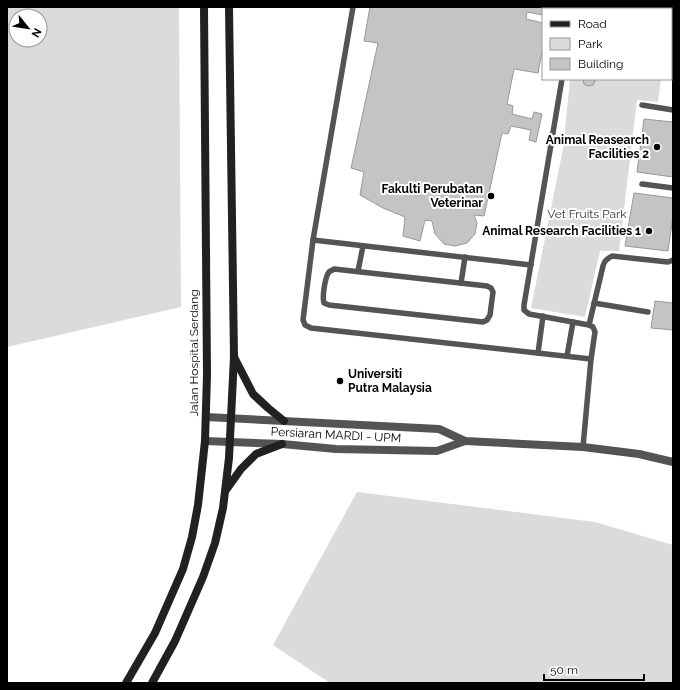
<svg xmlns="http://www.w3.org/2000/svg" width="680" height="690" font-family="Raleway,sans-serif">
<style>
.green{fill:#dbdbdb;fill-rule:evenodd}
.building{fill:#c4c4c4;stroke:#989898}
.lines{fill:none;stroke-linecap:round;stroke-linejoin:round}
.service{stroke:#545454;stroke-width:5.5}
.tertiary{stroke:#545454;stroke-width:8}
.secondary{stroke:#212121;stroke-width:8}
.poi-dot{fill:#000;stroke:#fff;stroke-width:1.5}
.labels{text-anchor:middle;dominant-baseline:central;stroke-width:4;stroke-linejoin:round;paint-order:stroke}
.poi-label{font-size:12px;font-weight:bold;fill:#000;stroke:#fff;text-anchor:end}
.park-label{font-size:12px;fill:#323232;stroke:#fff}
.street-label{font-size:12px;fill:#000;stroke:#fff}
</style>
<rect width="100%" height="100%" fill="#fff"/>
<g class="green">
<path d="M7 7H179L181 307 7 347ZM16 16H40V40H16Z"/>
<polygon points="570,79 661,79 658,102 637,100 619,251 600,251 585,317 531,308 563,149"/>
<polygon points="357,492 595,522 673,545 673,683 330,683 273,645"/>
</g>
<g class="building">
<polygon points="370,7 550,7 550,9 543,9 543,15 527,12 526,19 543,23 543,47 538,73 514,69 507,104 513,106 512,114 532,119 534,112 542,114 536,142 529,140 531,130 511,126 508,134 502,133 484,216 474,215 477,223 475,234 467,243 455,246 444,244 435,234 432,221 425,220 420,241 403,236 405,217 383,208 360,195 364,172 351,168 378,43 364,41"/>
<polygon points="583,79 595,79 595,81 593,85 588,86 584,84"/>
<polygon points="644,119 673,122 673,177 637,172"/>
<polygon points="634,193 673,198 673,216 668,251 625,246"/>
<polygon points="655,301 673,303 673,330 651,328"/>
</g>
<g class="lines">
<g class="service">
<polyline points="573,9 574,7"/>
<polyline points="671,29 673,29"/>
<polyline points="562,79 524,305 524,310 529,314 589,325 593,327 595,332 591,359 583,447"/>
<polyline points="642,105 673,110"/>
<polyline points="642,184 673,188"/>
<polyline points="313,240 353,7"/>
<polyline points="531,265 313,240 303,320 305,325 311,328 591,359"/>
<path d="M334 269 487 286 491 288 493 292 490 315 487 320 483 322 329 305 324 303C322 297 325 277 329 272 330 271 333 270 334 269Z"/>
<polyline points="358,271 363,246"/>
<polyline points="461,283 465,257"/>
<polyline points="594,303 648,312"/>
<path d="M589 325 603 266C604 261 607 259 612 256L668 262 673 260"/>
<polyline points="538,353 543,316"/>
<polyline points="567,356 573,322"/>
</g>
<g class="tertiary">
<polyline points="206,417 439,429 465,441 583,447 639,454 673,462"/>
<polyline points="205,441 282,444 336,449 437,451 465,441"/>
</g>
<g class="secondary">
<polyline points="234,357 253,394 268,408 284,421"/>
<polyline points="226,490 241,469 256,454 282,444"/>
<polyline points="126,683 155,633 183,569 192,537 198,505 205,441 207,375 204,7"/>
<polyline points="152,683 175,641 203,577 215,543 223,508 229,458 234,357 229,7"/>
</g>
</g>
<g class="poi-dot">
<circle cx="657" cy="147" r="4"/>
<circle cx="491" cy="196" r="4"/>
<circle cx="649" cy="231" r="4"/>
<circle cx="340" cy="381" r="4"/>
</g>
<g class="labels">
<g class="poi-label">
<text x="649" y="140">Animal Reasearch<tspan x="649" dy="14">Facilities 2</tspan></text>
<text x="483" y="189">Fakulti Perubatan<tspan x="483" dy="14">Veterinar</tspan></text>
<text x="641" y="231">Animal Research Facilities 1</text>
<text x="348" y="374" text-anchor="start">Universiti<tspan x="348" dy="14">Putra Malaysia</tspan></text>
</g>
<g class="park-label">
<text x="587" y="214">Vet Fruits Park</text>
</g>
<g class="street-label">
<text transform="translate(194 353) rotate(-90)">Jalan Hospital Serdang</text>
<text transform="translate(336 435) rotate(3)">Persiaran MARDI - UPM</text>
</g>
</g>
<rect width="680" height="690" fill="none" stroke="#000000" stroke-width="16"/>
<rect x="542" y="8" width="130" height="72" fill="#ffffff" stroke="#999999"/>
<rect x="550" y="21" width="20" height="6" fill="#212121" stroke="#999999"/>
<text x="578" y="28" font-size="12" fill="#000000">Road</text>
<rect x="550" y="38" width="20" height="12" fill="#dbdbdb" stroke="#999999"/>
<text x="578" y="48" font-size="12" fill="#000000">Park</text>
<rect x="550" y="58" width="20" height="12" fill="#c4c4c4" stroke="#999999"/>
<text x="578" y="68" font-size="12" fill="#000000">Building</text>
<g transform="translate(28 28) rotate(120)"><circle r="19" fill="#ffffff" stroke="#999999"/>
<path d="M0-3L7 15L0 10L-7 15Z" fill="#000000"/>
<text y="-6" font-size="11" font-weight="bold" text-anchor="middle" fill="#000000">N</text>
</g>
<path d="M544 674v6h100v-6" fill="none" stroke="#000000" stroke-width="2"/>
<text x="550" y="674" font-size="12" fill="#000000" stroke="#ffffff" stroke-width="3" paint-order="stroke">50 m</text>
</svg>
